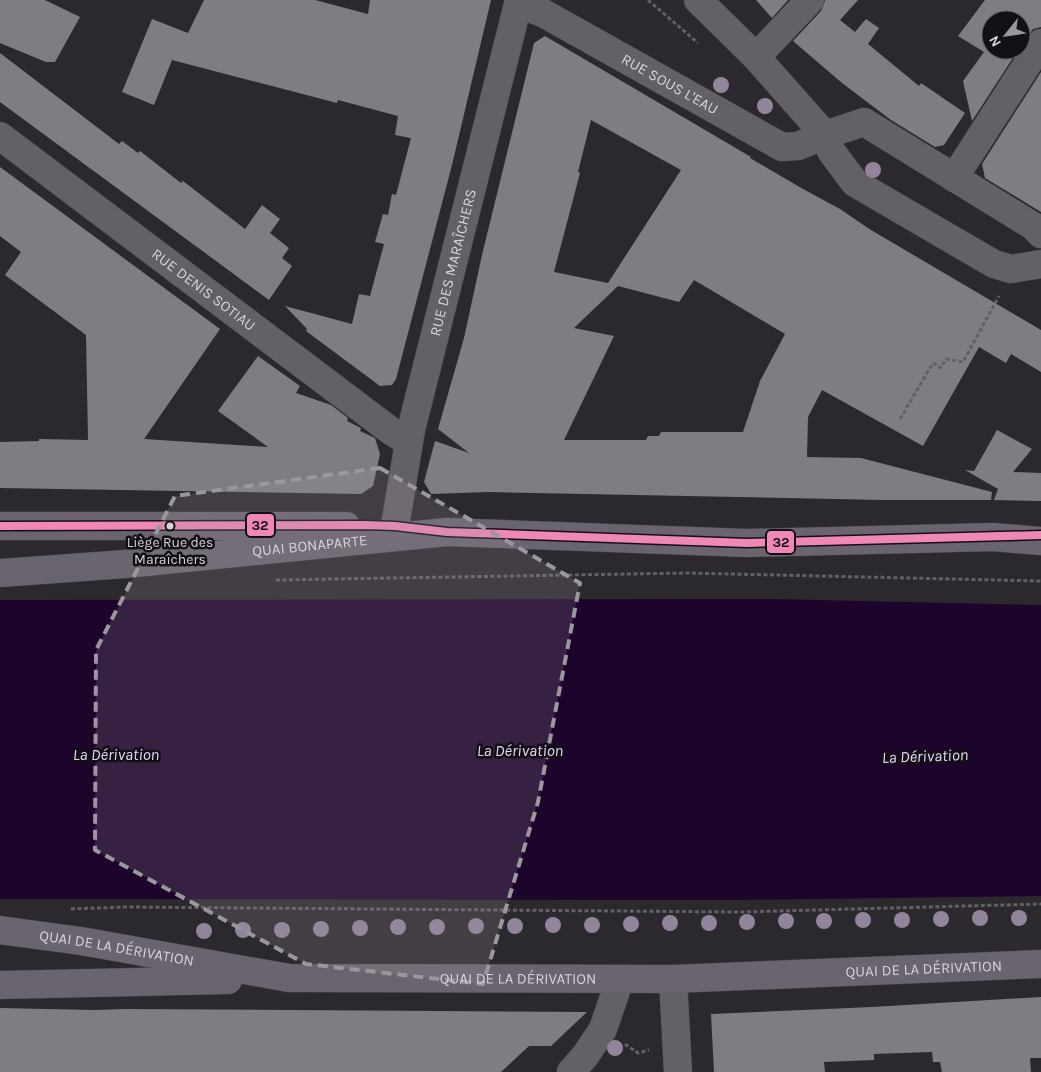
<svg xmlns="http://www.w3.org/2000/svg" width="1041" height="1072" font-family="Karla,sans-serif">
<style>
.water{fill:#1d042b}
.building{fill:#807d82;fill-rule:evenodd}
.lines{fill:none;stroke-linecap:round;stroke-linejoin:round}
.minor-casing{stroke:#47444a;stroke-width:29}
.major-casing{stroke:#47444a;stroke-width:29}
.path{stroke:#636065;stroke-width:3;stroke-dasharray:4 2.5;stroke-linecap:butt}
.minor{stroke:#646166;stroke-width:28}
.major{stroke:#69646d;stroke-width:28}
.bus-1-casing{stroke:#131015;stroke-width:11}
.bus-1{stroke:#f088b6;stroke-width:8}
.tree{fill:#92849b}
.marked{fill:#9a979e;fill-opacity:0.2;stroke:#9a979e;stroke-width:4;stroke-dasharray:10 6;stroke-linejoin:round}
.bus-dot{fill:#d6d2da;stroke:#131015;stroke-width:2}
.labels{text-anchor:middle;dominant-baseline:central;stroke-width:5;stroke-linejoin:round;paint-order:stroke}
.bus-label{font-size:14px;fill:#d6d2da;stroke:#131015}
.street-label{font-size:15px;fill:#d6d2da;stroke:#131015}
.water-label{font-size:16px;font-style:italic;fill:#ead4fb;stroke:#131015}
.line-badge{stroke:#131015;stroke-width:2}
.pale-badge-label{font-size:14px;text-anchor:middle;font-weight:bold;fill:#111}
</style>
<rect width="100%" height="100%" fill="#2c292e"/>
<polygon class="water" points="771,599 1041,605 1041,896 735,900 0,899 0,600"/>
<g class="building">
<polygon points="0,0 45,0 80,17 55,62 46,62 0,43"/>
<polygon points="204,0 315,0 368,14 370,0 491,0 452,165 396,379 392,385 380,386 306,331 307,329 285,306 352,324 359,294 370,296 384,244 375,242 383,214 388,215 392,194 396,195 411,138 395,135 398,116 338,100 337,103 172,60 154,105 122,92 152,19 188,33"/>
<polygon points="756,0 788,0 772,18"/>
<polygon points="825,0 858,0 840,20 855,32 866,19 879,28 868,44 919,86 921,83 965,113 944,145 935,147 891,120 842,83 793,41 821,11"/>
<polygon points="985,0 1041,0 1041,27 1033,29 1021,45 1021,20 991,20 991,50 1018,50 972,121 963,81 984,52 958,36"/>
<path d="M545 36 751 157 750 158 803 189 840 209 871 230 1041 330V372L1011 354 1006 363 979 347 923 446 822 390 808 417 807 457 861 458 992 492 991 500H884L488 492 431 494 424 482 435 441 469 453 438 429 464 338 482 255 534 43ZM591 120 681 170 608 283 554 272 580 173 578 172ZM694 280 785 334 760 381 743 432H661L659 436H648L646 440H564L614 336 574 328 618 286 679 302Z"/>
<polygon points="0,53 119,144 122,141 138,153 140,151 181,183 183,181 245,229 262,205 280,219 270,233 289,248 282,258 292,266 269,300 0,102"/>
<polygon points="1041,72 1041,212 985,178 982,164"/>
<polygon points="0,167 220,329 144,439 268,447 218,411 258,356 300,386 296,393 331,405 348,418 347,421 361,428 360,431 375,438 380,454 373,486 361,494 0,488 0,442 39,441 39,439 88,440 86,335 5,275 21,252 0,236"/>
<polygon points="997,430 1032,449 1013,472 1041,473 1041,501 994,500 998,489 965,470 974,471"/>
<polygon points="1041,997 1041,1058 1030,1058 1031,1072 942,1072 940,1062 933,1062 932,1052 874,1054 874,1060 824,1062 825,1072 714,1072 711,1014 872,1007"/>
<polygon points="0,1008 94,1010 127,1009 587,1012 551,1046 529,1046 501,1072 0,1072"/>
</g>
<g class="lines">
<g class="minor-casing">
<g id="minor">
<polyline points="698,0 756,57 825,135 831,151 855,183 994,264 1011,269 1041,264"/>
<path id="s1" d="M518 4 543 13 782 147 798 146 825 135 864 122 1033 226 1041 234"/>
<polyline points="756,57 810,0"/>
<path id="s2" d="M0 136 391 431 409 442"/>
<polyline points="954,178 1041,43"/>
<path id="s3" d="M395 526 411 430 519 0"/>
<polyline points="673,979 678,1072"/>
<polyline points="571,1072 585,1056 603,1029 620,979"/>
</g>
</g>
<g class="major-casing">
<g id="major">
<polyline points="0,526 346,526"/>
<path id="s4" d="M0 573 125 564 447 532 747 543 993 537 1041 541"/>
<path id="s5" d="M0 930 81 941 289 978 673 979 1041 964"/>
<polyline points="0,985 228,980"/>
</g>
</g>
<g class="path">
<polyline points="648,0 698,43"/>
<polyline points="900,419 933,363 941,368 946,359 963,362 999,296"/>
<polyline points="276,580 687,573 1041,581"/>
<polyline points="71,909 125,907 740,912 1041,904"/>
<polyline points="625,1044 638,1053 649,1050"/>
</g>
<use href="#minor" class="minor"/>
<use href="#major" class="major"/>
<g class="bus-1-casing">
<polyline id="bus-1" points="0,526 365,525 395,526 447,532 747,543 1041,535"/>
</g>
<use href="#bus-1" class="bus-1"/>
</g>
<g class="tree">
<circle cx="721" cy="85" r="8"/>
<circle cx="765" cy="106" r="8"/>
<circle cx="873" cy="170" r="8"/>
<circle cx="980" cy="918" r="8"/>
<circle cx="1019" cy="918" r="8"/>
<circle cx="941" cy="919" r="8"/>
<circle cx="863" cy="920" r="8"/>
<circle cx="902" cy="920" r="8"/>
<circle cx="786" cy="921" r="8"/>
<circle cx="824" cy="921" r="8"/>
<circle cx="747" cy="922" r="8"/>
<circle cx="670" cy="923" r="8"/>
<circle cx="709" cy="923" r="8"/>
<circle cx="631" cy="924" r="8"/>
<circle cx="553" cy="925" r="8"/>
<circle cx="592" cy="925" r="8"/>
<circle cx="476" cy="926" r="8"/>
<circle cx="515" cy="926" r="8"/>
<circle cx="398" cy="927" r="8"/>
<circle cx="437" cy="927" r="8"/>
<circle cx="360" cy="928" r="8"/>
<circle cx="321" cy="929" r="8"/>
<circle cx="243" cy="930" r="8"/>
<circle cx="282" cy="930" r="8"/>
<circle cx="204" cy="931" r="8"/>
<circle cx="615" cy="1048" r="8"/>
</g>
<path class="marked" d="M380 468 580 583 538 802 483 984 306 964 95 850 96 650 175 496Z"/>
<circle class="bus-dot" cx="170" cy="526" r="4.5"/>
<g class="labels">
<g class="bus-label">
<text x="170" y="542">Liège Rue des<tspan x="170" dy="17">Maraîchers</tspan></text>
</g>
<g class="street-label">
<text stroke="none"><textPath href="#s1" startOffset="172">RUE SOUS L'EAU</textPath></text>
<text stroke="none"><textPath href="#s3" startOffset="270">RUE DES MARAÎCHERS</textPath></text>
<text stroke="none"><textPath href="#s2" startOffset="255">RUE DENIS SOTIAU</textPath></text>
<text stroke="none"><textPath href="#s4" startOffset="311">QUAI BONAPARTE</textPath></text>
<text stroke="none"><textPath href="#s5" startOffset="118">QUAI DE LA DÉRIVATION</textPath></text>
<text stroke="none"><textPath href="#s5" startOffset="928">QUAI DE LA DÉRIVATION</textPath></text>
<text stroke="none"><textPath href="#s5" startOffset="522">QUAI DE LA DÉRIVATION</textPath></text>
</g>
<g class="water-label">
<text x="520" y="750">La Dérivation</text>
<text x="116" y="754">La Dérivation</text>
<text transform="translate(925 756) rotate(-2)">La Dérivation</text>
</g>
</g>
<g class="line-badge">
<rect x="246" y="513" width="29" height="24" rx="5" fill="#f088b6"/>
<rect x="766" y="530" width="29" height="24" rx="5" fill="#f088b6"/>
</g>
<g class="pale-badge-label">
<text x="260" y="530">32</text>
<text x="781" y="547">32</text>
</g>
<g transform="translate(1006 35) rotate(240)"><circle r="24" fill="#131015" stroke="#615e64"/>
<path d="M0-4L9 19L0 12L-9 19Z" fill="#9a979e"/>
<text y="-8" font-size="14" font-weight="bold" text-anchor="middle" fill="#d6d2da">N</text>
</g>
</svg>
